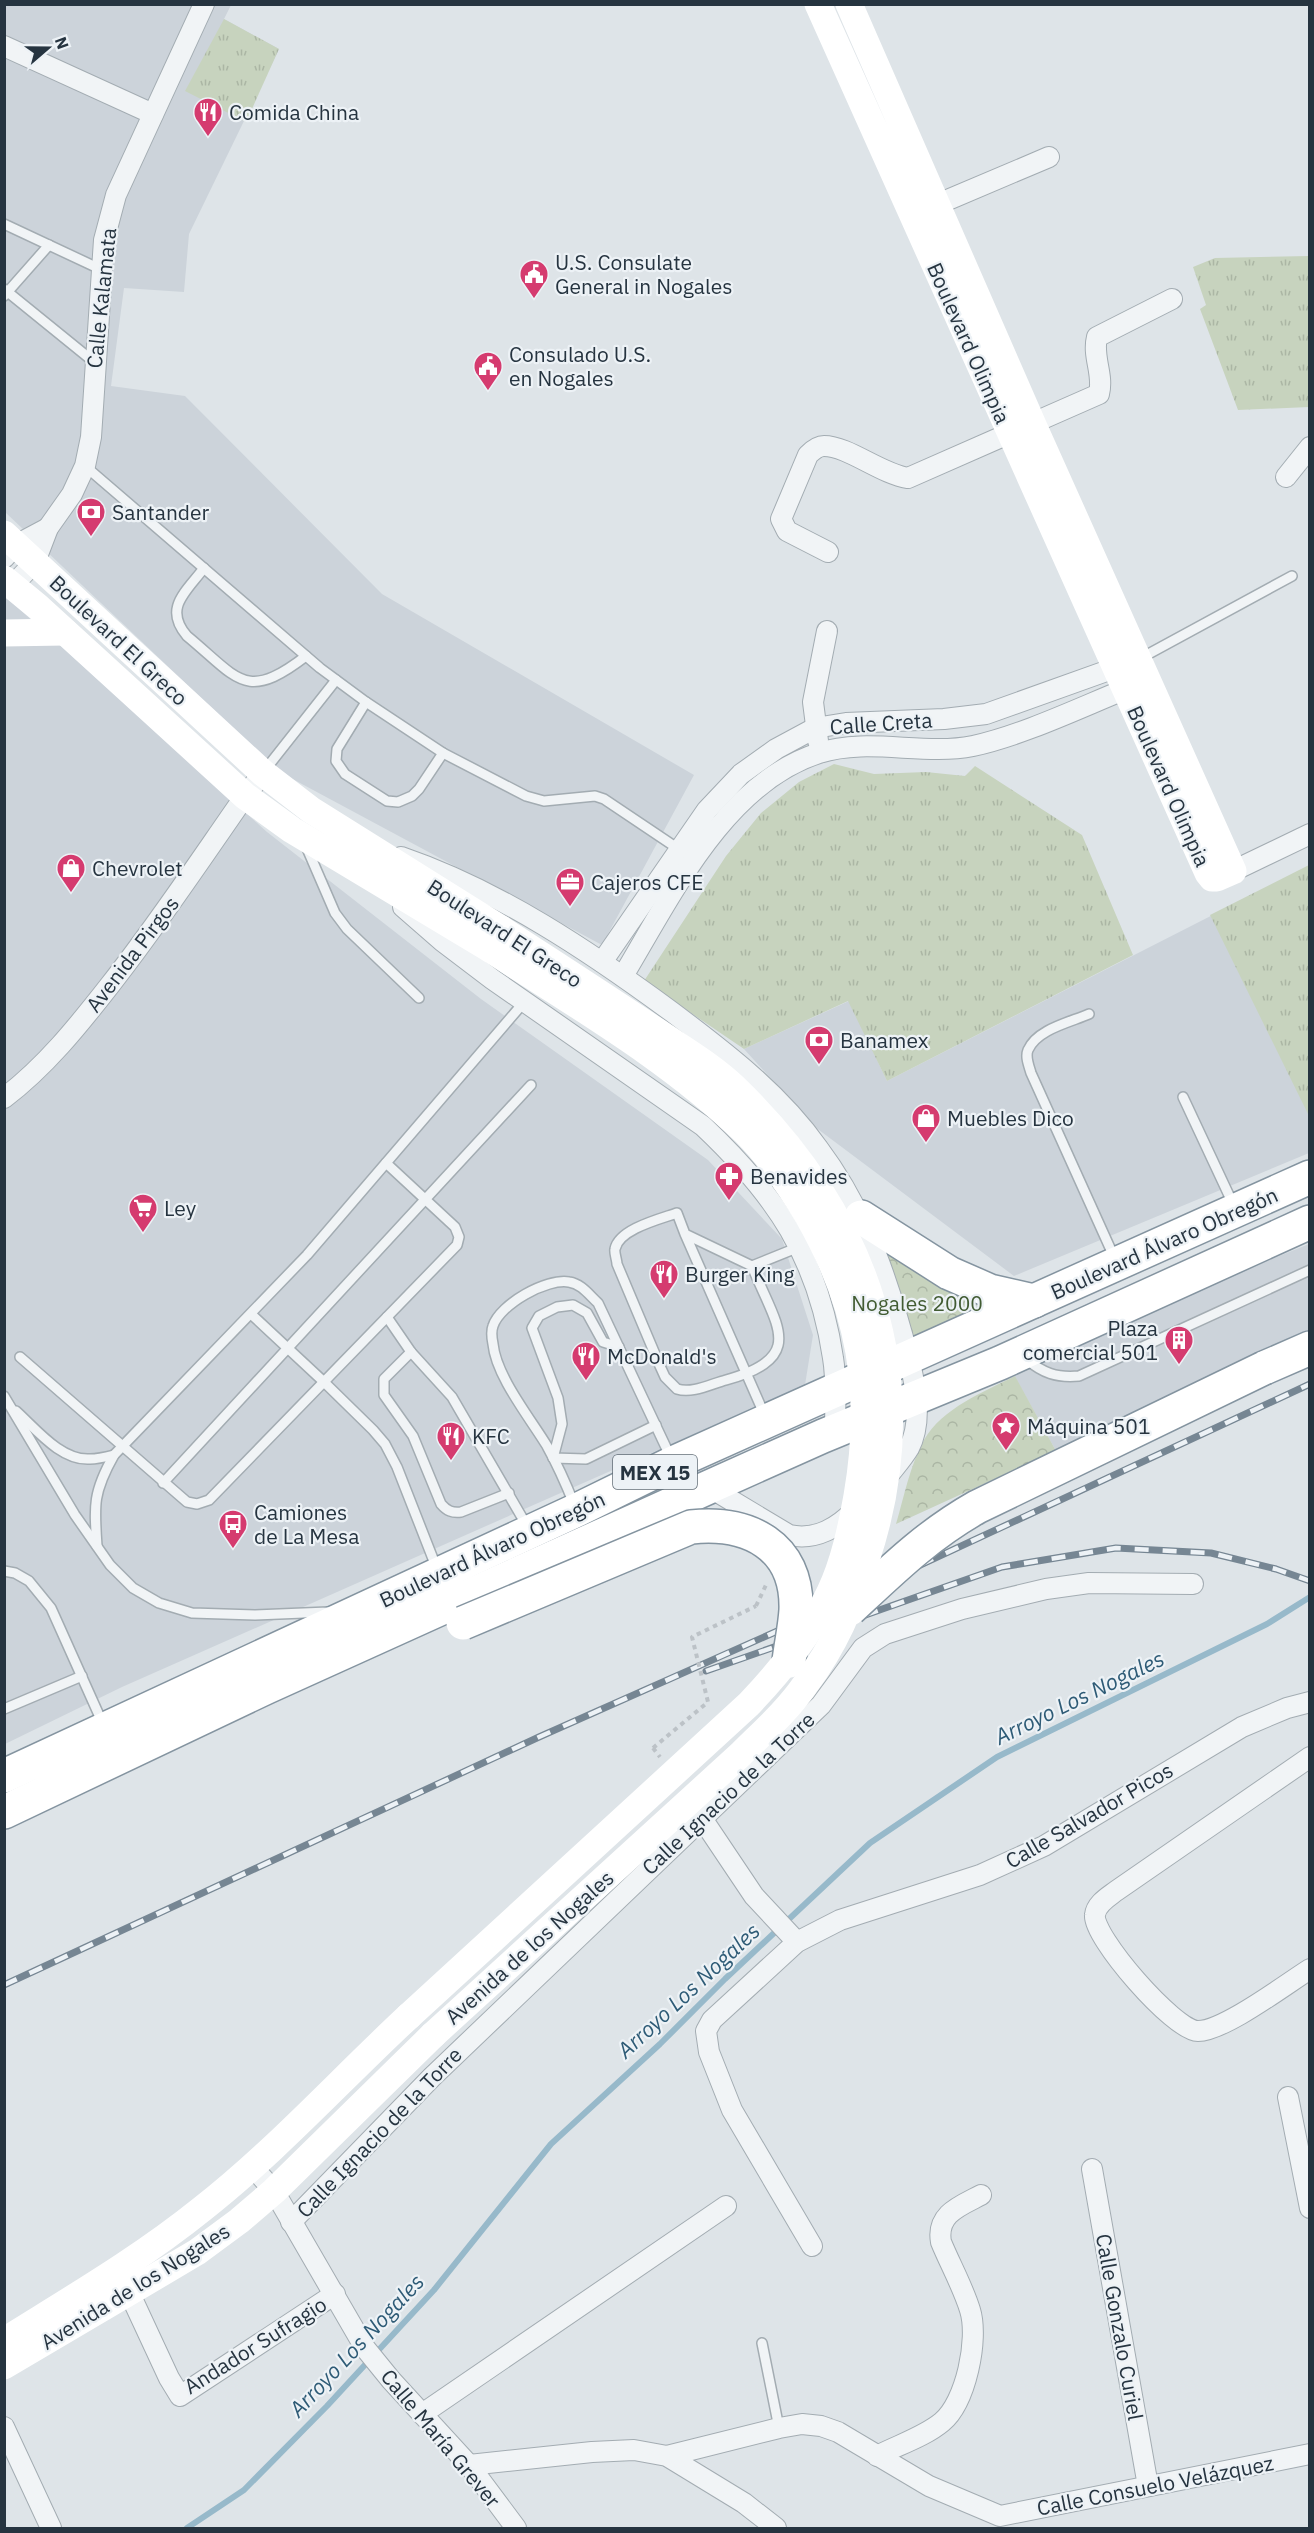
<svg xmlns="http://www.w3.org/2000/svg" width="1314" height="2533" font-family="'IBM Plex Sans',sans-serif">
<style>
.built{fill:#ccd3da}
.grass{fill:url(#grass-tufts)}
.forest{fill:url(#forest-crowns)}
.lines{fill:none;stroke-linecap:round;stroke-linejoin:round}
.stream{stroke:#97b9ca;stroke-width:6}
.lane-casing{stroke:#a3acb2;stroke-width:12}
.street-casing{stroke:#a3acb2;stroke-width:22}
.highway-casing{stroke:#8494a0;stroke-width:36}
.path{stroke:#bcc2c7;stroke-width:4;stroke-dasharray:4.5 4.5;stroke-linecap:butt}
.lane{stroke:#f1f4f6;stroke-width:9}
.street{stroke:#f1f4f6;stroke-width:20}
.secondary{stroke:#fff;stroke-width:27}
.highway{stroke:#fff;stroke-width:33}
.rail-casing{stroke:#768693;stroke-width:7}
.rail{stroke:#edf2f6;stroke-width:4.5;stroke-dasharray:14;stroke-linecap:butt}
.highway-bridge-casing{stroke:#8494a0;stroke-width:36;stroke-linecap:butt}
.path-bridge{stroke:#bcc2c7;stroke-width:4;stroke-dasharray:4.5 4.5;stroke-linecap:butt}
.secondary-bridge{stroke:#fff;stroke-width:27}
.highway-bridge{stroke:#fff;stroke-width:33}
.labels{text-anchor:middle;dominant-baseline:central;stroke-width:4.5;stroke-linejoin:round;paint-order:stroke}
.shield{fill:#edf2f6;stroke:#626d77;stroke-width:1.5}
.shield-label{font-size:20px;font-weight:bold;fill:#263440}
.poi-label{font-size:21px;fill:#263440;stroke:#edf2f6;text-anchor:start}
.street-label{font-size:21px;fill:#263440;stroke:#edf2f6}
.park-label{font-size:21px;fill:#425c33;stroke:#edf2f6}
.water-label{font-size:22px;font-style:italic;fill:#2e5b76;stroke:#edf2f6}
</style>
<defs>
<pattern id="grass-tufts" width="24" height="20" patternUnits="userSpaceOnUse" patternTransform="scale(1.5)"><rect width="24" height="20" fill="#c7d3be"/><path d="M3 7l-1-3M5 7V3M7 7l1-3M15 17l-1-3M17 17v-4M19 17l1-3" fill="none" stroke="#abb6a4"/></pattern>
<pattern id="forest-crowns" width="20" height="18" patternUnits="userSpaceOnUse" patternTransform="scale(1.5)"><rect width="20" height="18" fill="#c7d3be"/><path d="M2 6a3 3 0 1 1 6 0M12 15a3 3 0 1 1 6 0" fill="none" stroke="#abb6a4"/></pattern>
</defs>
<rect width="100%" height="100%" fill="#dee4e8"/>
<g class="built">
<polygon points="4,5 231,5 224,19 279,49 189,234 184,292 124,288 111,386 185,396 382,594 694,775 602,945 287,776 257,751 5,512"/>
<polygon points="5,596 267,832 481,999 708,1160 782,1239 813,1335 805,1385 122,1687 5,1744"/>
<polygon points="1309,866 1309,1153 1014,1276 815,1127 744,1049 849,1001 887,1081"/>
<polygon points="1309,1244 1309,1365 1257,1389 1056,1451 1009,1366"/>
</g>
<g class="grass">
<polygon points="224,19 279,49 246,122 185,91"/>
<polygon points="1309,256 1309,407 1238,410 1200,309 1206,305 1193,267 1215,258"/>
<polygon points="834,764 874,774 926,772 965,776 975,766 1082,835 1133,955 887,1081 848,1001 744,1049 644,981 726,856 761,813 799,782"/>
<polygon points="1309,865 1309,1116 1210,915"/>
</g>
<g class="forest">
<polygon points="866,1231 980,1304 899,1349"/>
<path d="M1015 1376 1056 1451 896 1524C904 1497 910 1465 924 1440 942 1408 984 1392 1015 1376Z"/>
</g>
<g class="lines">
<polyline class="stream" points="187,2528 244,2490 327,2406 434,2290 551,2144 660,2044 725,1979 870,1843 997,1757 1267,1624 1310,1597"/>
<g class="lane-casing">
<g id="lane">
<polyline points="4,224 100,269"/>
<polyline points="4,289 94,362"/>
<polyline points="4,296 49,245"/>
<polyline points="85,466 320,668 366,702 443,753 526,796 544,801 595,796 604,799 680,850"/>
<path d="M204 568C186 592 163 608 187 636 238 678 245 703 306 656"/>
<polyline points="1141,658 1292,576"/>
<polyline points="366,702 337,749 336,761 345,774 387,801 398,802 412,796 419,789 443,753"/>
<polyline points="265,770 336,680"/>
<polyline points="306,846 335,913 347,929 419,998"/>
<path d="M1089 1014C1071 1022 1037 1029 1028 1050 1025 1057 1029 1066 1031 1073L1115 1259"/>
<polyline points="1183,1097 1234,1206"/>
<path d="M685 1234 677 1213C660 1219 619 1229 615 1249 614 1253 617 1260 617 1264L660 1366 665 1377 677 1389C692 1394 711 1384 726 1380 808 1357 776 1326 752 1266L685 1234 765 1416"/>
<polyline points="752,1266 799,1247"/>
<polyline points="251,1314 324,1382 373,1430 385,1444 397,1467 437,1569"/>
<polyline points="387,1317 411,1352 452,1397 527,1526"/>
<polyline points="619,1347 603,1342 587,1313 573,1305 557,1307 539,1316 532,1328 558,1398 562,1424 553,1458 586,1459 656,1425"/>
<path d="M411 1352 384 1379V1395L413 1436 441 1504C447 1511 452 1513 461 1512L509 1493"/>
<polyline points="20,1357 187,1502 197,1504 209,1500 457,1245 459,1237 455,1227 386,1163"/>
<path d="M1026 1359C1043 1373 1056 1378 1079 1376L1310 1270"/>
<polyline points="4,1396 75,1515 110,1565 133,1588 159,1603 192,1613 255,1615 328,1612"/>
<path d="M16 1411C36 1429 61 1461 90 1459 98 1459 106 1457 114 1455"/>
<polyline points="163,1483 531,1085"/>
<path d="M574 1504C566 1484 557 1464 547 1446 530 1418 496 1376 493 1344 492 1339 491 1331 493 1326 500 1304 547 1278 569 1282 582 1284 589 1295 598 1303L671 1458"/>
<path d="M97 1546C94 1505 93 1492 114 1455L307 1255 525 1001"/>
<polyline points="4,1571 15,1573 29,1581 51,1608 103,1724"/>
<polyline points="4,1709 82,1676"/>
<polyline points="762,2343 779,2428"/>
</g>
</g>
<g class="street-casing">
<g id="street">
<polyline points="4,46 153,114"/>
<polyline points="924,210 1049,157"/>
<polyline points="1286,477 1310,447"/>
<path d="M828 552 787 531 781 519 808 455C812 451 818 446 824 446 848 446 881 474 908 478L1099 394C1104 374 1092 357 1097 337L1172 299"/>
<polyline points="4,558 16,545 48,528"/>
<polyline points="12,586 35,562 48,528 72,494 85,466 91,437 104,240 116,195 204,4"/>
<polyline points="818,741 813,702 827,631"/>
<path d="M401 857C500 891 589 951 672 1012 725 1052 779 1093 818 1148 857 1200 880 1257 898 1320 908 1356 928 1412 909 1448 902 1460 892 1470 884 1481"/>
<polyline points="1233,871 1310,834"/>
<path d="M403 907 442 941 492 979 703 1126C776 1195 818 1257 833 1358 837 1381 835 1407 835 1431"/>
<polyline points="602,962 707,810 741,774 776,749 815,728 846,723 944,719 986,714 1126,664"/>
<path d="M623 976C671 896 725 783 819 753 868 737 923 756 973 746 1023 735 1079 708 1126 689"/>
<path d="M4 1098C45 1067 78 1026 110 985 158 924 201 859 245 796L263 773"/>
<path d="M709 1487 789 1535C817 1541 838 1527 857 1508"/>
<path d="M1310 1757 1116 1891C1108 1897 1096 1904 1095 1915 1092 1936 1174 2031 1198 2031 1224 2031 1286 1984 1310 1969"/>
<polyline points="701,1817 754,1896 797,1942"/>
<polyline points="1288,2097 1310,2208"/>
<polyline points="252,2166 274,2191 365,2348 391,2380 469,2465 516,2528"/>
<polyline points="1092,2169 1148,2486"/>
<polyline points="291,2222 432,2077 821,1705 863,1648 885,1634 962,1609 1046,1589 1089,1583 1193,1584"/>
<polyline points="812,2246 732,2110 709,2052 706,2031 712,2020 797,1942 840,1920 980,1875 1044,1846 1242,1727 1287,1708 1310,1702"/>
<polyline points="129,2292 169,2378 180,2396 335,2294"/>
<polyline points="422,2414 726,2206"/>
<polyline points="4,2427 51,2528"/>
<polyline points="667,2456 779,2428 802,2424 821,2426 838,2432 929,2486 1000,2516 1310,2454"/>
<path d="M877 2456C898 2445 924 2437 942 2422 966 2402 979 2339 970 2310 963 2287 950 2264 941 2242 936 2214 960 2206 981 2195"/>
<polyline points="469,2465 592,2452 634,2450 667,2456 744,2503 776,2528"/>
</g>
</g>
<g class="highway-casing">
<g id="highway">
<polyline points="861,1217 949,1273 990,1291 1034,1301"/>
<polyline points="1264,1368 1310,1348"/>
<polyline points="4,1776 577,1510 673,1463 1310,1177"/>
<polyline points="4,1812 267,1687 709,1487 823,1436 1000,1363 1310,1222"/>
</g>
</g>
<g class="path">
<polyline points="756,1606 766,1585"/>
<polyline points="653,1748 660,1757"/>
</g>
<use href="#lane" class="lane"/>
<use href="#street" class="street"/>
<g class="secondary">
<polyline points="818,4 1208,873 1212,878 1217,878 1233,871 1033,425 849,4"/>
<polyline points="4,534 263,773 311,810 501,929"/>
<polyline points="4,579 38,607 245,796 292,830 490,949"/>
<polyline points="4,633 65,632"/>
<path d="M4 2341C71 2299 140 2259 202 2209 276 2151 340 2080 409 2016"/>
<polyline points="4,2366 197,2252 239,2221 274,2191 433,2035"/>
</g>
<use href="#highway" class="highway"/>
<g class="rail-casing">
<g id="rail">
<polyline points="706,1671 1002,1567 1116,1548 1211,1553 1276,1569 1310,1581"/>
<polyline points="4,1985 539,1737 791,1625 1310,1384"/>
</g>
</g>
<use href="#rail" class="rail"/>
<g class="highway-bridge-casing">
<g id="highway-bridge">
<path d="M850 1609C892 1570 926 1536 977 1507L1264 1368"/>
<path d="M463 1623 691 1527C748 1521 798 1545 796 1610 795 1627 791 1644 789 1661"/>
</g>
</g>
<polyline class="path-bridge" points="653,1748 708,1702 692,1637 756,1606"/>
<g class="secondary-bridge">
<path d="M409 2016 749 1704C781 1670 810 1635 830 1592 844 1562 851 1529 857 1496 875 1392 860 1307 808 1216 790 1186 770 1157 745 1132 670 1059 577 1006 490 949"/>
<path d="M433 2035 741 1754C763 1732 787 1711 805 1685 835 1645 851 1607 866 1560 926 1380 867 1215 734 1087 712 1066 683 1049 658 1032 606 997 553 963 501 929"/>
</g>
<use href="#highway-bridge" class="highway-bridge"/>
</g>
<defs>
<g id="restaurant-pin" transform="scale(1.5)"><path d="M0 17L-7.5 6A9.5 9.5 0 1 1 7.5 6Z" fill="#d53b6f" stroke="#edf2f6"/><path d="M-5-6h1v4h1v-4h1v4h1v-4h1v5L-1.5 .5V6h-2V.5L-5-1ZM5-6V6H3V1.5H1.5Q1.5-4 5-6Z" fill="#fff"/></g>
<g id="civic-pin" transform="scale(1.5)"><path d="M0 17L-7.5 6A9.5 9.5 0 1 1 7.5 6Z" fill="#d53b6f" stroke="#edf2f6"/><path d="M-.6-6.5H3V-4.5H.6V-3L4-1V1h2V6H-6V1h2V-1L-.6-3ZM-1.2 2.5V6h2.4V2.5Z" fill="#fff"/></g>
<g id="bank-pin" transform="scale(1.5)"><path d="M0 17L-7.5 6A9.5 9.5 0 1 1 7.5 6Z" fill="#d53b6f" stroke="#edf2f6"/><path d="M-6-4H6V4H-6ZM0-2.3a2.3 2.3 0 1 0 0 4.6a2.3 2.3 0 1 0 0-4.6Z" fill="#fff"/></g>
<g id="shop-pin" transform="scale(1.5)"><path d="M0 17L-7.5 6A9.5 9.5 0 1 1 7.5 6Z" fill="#d53b6f" stroke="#edf2f6"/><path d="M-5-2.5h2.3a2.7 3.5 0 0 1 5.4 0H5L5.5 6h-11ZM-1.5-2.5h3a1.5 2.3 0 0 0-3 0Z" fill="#fff"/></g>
<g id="office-pin" transform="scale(1.5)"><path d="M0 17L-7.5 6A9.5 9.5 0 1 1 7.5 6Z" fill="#d53b6f" stroke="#edf2f6"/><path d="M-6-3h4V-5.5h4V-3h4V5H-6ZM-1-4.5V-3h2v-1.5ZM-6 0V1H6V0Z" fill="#fff"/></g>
<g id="pharmacy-pin" transform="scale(1.5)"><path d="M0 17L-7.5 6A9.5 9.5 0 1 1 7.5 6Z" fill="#d53b6f" stroke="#edf2f6"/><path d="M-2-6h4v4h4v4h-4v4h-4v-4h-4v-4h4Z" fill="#fff"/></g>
<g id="supermarket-pin" transform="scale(1.5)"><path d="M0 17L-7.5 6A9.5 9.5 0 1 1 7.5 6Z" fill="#d53b6f" stroke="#edf2f6"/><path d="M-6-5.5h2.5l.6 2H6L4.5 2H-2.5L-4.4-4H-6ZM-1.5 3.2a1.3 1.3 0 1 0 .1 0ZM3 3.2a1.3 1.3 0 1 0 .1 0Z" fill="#fff"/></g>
<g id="building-pin" transform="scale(1.5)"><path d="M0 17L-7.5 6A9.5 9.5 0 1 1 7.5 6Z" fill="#d53b6f" stroke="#edf2f6"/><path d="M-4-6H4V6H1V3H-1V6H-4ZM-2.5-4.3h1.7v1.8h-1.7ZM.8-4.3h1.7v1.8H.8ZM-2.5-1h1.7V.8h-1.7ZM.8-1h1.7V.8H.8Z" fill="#fff"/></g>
<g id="sight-pin" transform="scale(1.5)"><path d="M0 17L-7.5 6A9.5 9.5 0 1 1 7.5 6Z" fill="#d53b6f" stroke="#edf2f6"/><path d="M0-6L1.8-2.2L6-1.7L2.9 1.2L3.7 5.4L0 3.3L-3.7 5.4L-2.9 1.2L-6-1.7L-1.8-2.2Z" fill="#fff"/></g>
<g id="bus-pin" transform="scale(1.5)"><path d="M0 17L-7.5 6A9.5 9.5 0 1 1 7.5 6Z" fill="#d53b6f" stroke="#edf2f6"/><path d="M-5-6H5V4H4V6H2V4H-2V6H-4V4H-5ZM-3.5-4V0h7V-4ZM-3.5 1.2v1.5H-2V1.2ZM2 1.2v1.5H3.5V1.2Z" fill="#fff"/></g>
</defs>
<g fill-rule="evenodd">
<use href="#restaurant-pin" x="208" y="112"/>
<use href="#civic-pin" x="534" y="274"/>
<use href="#civic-pin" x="488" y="366"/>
<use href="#bank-pin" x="91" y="512"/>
<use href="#shop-pin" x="71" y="868"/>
<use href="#office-pin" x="570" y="882"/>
<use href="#bank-pin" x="819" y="1040"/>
<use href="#shop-pin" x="926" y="1118"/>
<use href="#pharmacy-pin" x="729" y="1176"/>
<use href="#supermarket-pin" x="143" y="1208"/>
<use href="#restaurant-pin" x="664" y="1274"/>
<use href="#building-pin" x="1179" y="1340"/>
<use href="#restaurant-pin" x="586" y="1356"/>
<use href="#sight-pin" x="1006" y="1426"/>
<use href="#restaurant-pin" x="451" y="1436"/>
<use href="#bus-pin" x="233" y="1524"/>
</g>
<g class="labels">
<rect class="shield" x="613" y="1455" width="84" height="34" rx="4.5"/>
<g class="shield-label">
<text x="655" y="1472">MEX 15</text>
</g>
<g class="poi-label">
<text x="229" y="112">Comida China</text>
<text x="555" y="262">U.S. Consulate<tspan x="555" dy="24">General in Nogales</tspan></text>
<text x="509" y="354">Consulado U.S.<tspan x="509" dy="24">en Nogales</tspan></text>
<text x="112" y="512">Santander</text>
<text x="92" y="868">Chevrolet</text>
<text x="591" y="882">Cajeros CFE</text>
<text x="840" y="1040">Banamex</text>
<text x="947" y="1118">Muebles Dico</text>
<text x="750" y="1176">Benavides</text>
<text x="164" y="1208">Ley</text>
<text x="685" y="1274">Burger King</text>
<text x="1158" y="1328" text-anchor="end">Plaza<tspan x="1158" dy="24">comercial 501</tspan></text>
<text x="607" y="1356">McDonald's</text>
<text x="1027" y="1426">Máquina 501</text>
<text x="472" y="1436">KFC</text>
<text x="254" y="1512">Camiones<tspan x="254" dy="24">de La Mesa</tspan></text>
</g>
<g class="street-label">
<text transform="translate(101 298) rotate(-84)">Calle Kalamata</text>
<text transform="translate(969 343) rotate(66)">Boulevard Olimpia</text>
<text transform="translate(119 640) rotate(43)">Boulevard El Greco</text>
<text transform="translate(881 723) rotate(-4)">Calle Creta</text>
<text transform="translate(1169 786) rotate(66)">Boulevard Olimpia</text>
<text transform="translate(505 933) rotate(33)">Boulevard El Greco</text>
<text transform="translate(132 954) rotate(-53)">Avenida Pirgos</text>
<text transform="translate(1164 1243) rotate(-24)">Boulevard Álvaro Obregón</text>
<text transform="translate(492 1549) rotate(-25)">Boulevard Álvaro Obregón</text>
<text transform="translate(728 1793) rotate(-43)">Calle Ignacio de la Torre</text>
<text transform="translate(1089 1815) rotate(-30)">Calle Salvador Picos</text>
<text transform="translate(529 1947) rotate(-42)">Avenida de los Nogales</text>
<text transform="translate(379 2132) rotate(-46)">Calle Ignacio de la Torre</text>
<text transform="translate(135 2286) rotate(-32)">Avenida de los Nogales</text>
<text transform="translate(1120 2327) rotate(80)">Calle Gonzalo Curiel</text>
<text transform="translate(255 2345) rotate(-32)">Andador Sufragio</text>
<text transform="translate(441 2438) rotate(50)">Calle María Grever</text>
<text transform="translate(1155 2485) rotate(-11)">Calle Consuelo Velázquez</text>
</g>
<g class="park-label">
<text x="917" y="1303">Nogales 2000</text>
</g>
<g class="water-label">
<text transform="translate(1079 1697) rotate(-26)">Arroyo Los Nogales</text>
<text transform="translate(688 1990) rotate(-43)">Arroyo Los Nogales</text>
<text transform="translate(356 2345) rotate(-47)">Arroyo Los Nogales</text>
</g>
</g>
<rect width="1314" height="2533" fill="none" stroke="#263440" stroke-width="12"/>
<g transform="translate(48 48) rotate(70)" stroke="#edf2f6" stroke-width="4.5" paint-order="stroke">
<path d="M0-4.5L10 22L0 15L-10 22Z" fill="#263440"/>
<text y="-9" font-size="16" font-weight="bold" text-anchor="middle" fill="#263440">N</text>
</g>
</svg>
